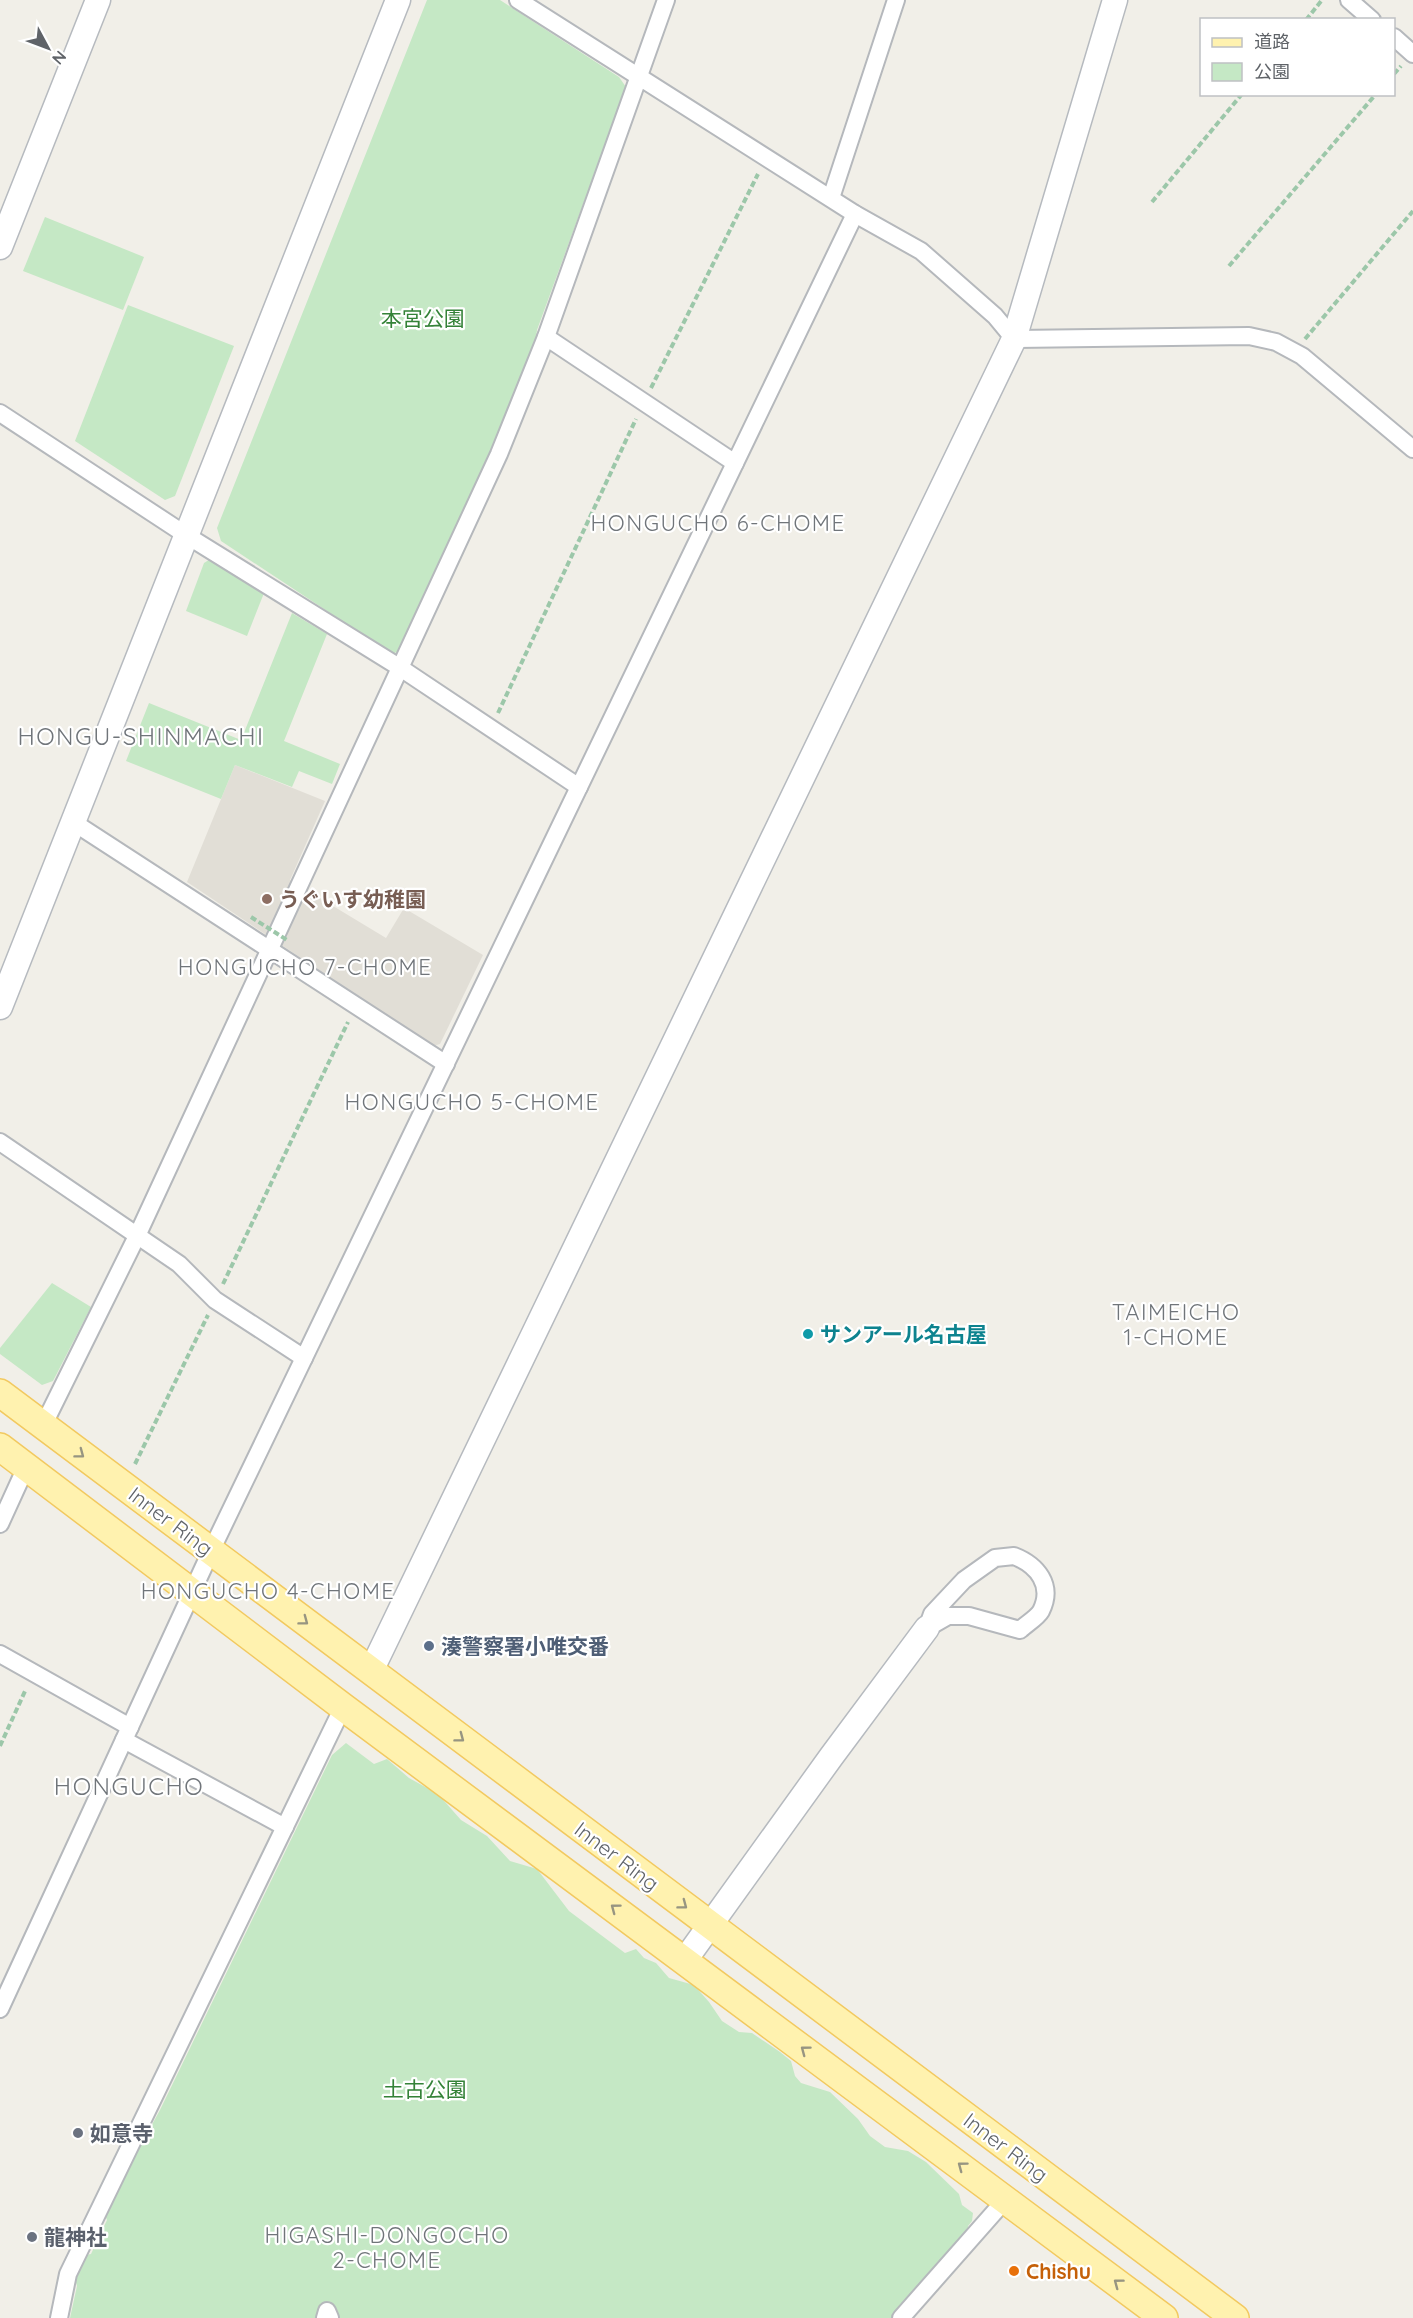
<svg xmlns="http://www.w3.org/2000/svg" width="1413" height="2318" font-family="Quicksand,'Noto Sans JP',sans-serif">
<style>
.education{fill:#e1ded6}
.green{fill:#c5e8c5}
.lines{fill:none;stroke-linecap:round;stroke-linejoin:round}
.street-casing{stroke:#b5b8bc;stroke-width:20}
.secondary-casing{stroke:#b6babf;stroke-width:27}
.primary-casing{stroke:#f2c960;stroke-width:30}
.path{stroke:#9cc7a9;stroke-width:4;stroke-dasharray:6 3;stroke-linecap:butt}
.street{stroke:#fff;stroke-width:16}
.secondary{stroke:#fff;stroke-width:24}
.primary{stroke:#fff2af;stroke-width:27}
.path-bridge{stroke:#9cc7a9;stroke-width:4;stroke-dasharray:6 3;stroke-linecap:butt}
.oneway{stroke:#979581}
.education-dot{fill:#8d6e63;stroke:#fff;stroke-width:2}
.culture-dot{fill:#0f9aa8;stroke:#fff;stroke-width:2}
.service-dot{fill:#5c6f8a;stroke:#fff;stroke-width:2}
.worship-dot{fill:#6b7280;stroke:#fff;stroke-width:2}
.food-dot{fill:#e8710a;stroke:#fff;stroke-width:2}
.labels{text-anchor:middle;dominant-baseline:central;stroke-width:4.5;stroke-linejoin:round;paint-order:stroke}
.park-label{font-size:21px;fill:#348238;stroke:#fff}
.education-label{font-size:21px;font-weight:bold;fill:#785e54;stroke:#fff;text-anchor:start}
.culture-label{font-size:21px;font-weight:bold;fill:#0d838f;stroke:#fff;text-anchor:start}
.street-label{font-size:21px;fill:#5f6368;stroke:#fff}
.service-label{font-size:21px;font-weight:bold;fill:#4e5e75;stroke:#fff;text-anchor:start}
.worship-label{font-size:21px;font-weight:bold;fill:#5b616d;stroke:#fff;text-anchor:start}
.food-label{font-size:21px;font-weight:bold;fill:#c56008;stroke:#fff;text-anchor:start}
.neighbourhood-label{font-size:22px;letter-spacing:1.5px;fill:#70757a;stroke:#fff}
.quarter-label{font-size:24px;letter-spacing:1.5px;fill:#70757a;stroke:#fff}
</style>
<rect width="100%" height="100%" fill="#f1efe8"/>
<polygon class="education" points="235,765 325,801 290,880 386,938 404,908 483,955 440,1044 433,1046 187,882"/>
<g class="green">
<polygon points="427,0 500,0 619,77 626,87 537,330 535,346 489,454 397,652 392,654 221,541 217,528"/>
<polygon points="45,217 144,257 123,310 23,271"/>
<polygon points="128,305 234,346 175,496 165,500 75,441"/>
<polygon points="212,558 264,593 247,636 186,611 204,563"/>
<polygon points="292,613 327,634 284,741 340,764 332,784 299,771 292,787 235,765 221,799 126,761 149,703 241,740"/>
<polygon points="52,1283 91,1307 53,1381 42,1385 0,1354 0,1348"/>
<polygon points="346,1743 374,1764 387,1759 409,1778 438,1794 461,1820 487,1836 510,1861 537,1869 569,1911 625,1953 636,1949 644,1958 656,1963 669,1978 694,1985 709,2002 722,2021 739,2032 752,2033 780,2052 791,2061 795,2076 801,2083 830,2092 858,2119 870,2136 885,2147 908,2151 926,2162 959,2194 962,2205 973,2213 972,2221 968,2226 971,2234 893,2318 70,2318 77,2286 74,2276 86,2255 91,2254 107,2220 104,2213 111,2199 160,2110 332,1755"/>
</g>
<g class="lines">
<g class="street-casing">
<g id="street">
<polyline points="518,0 855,214 921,251 995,316 1014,339 1249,336 1276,342 1302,356 1413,449"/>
<polyline points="1349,0 1372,20"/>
<polyline points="1394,37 1413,54"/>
<polyline points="831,198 896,0"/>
<polyline points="546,337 735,463"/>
<polyline points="0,413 186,535 399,667 579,787"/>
<polyline points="73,822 446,1064"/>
<polyline points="0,1142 179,1264 215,1300 304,1358"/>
<polyline points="43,1426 137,1236 499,454 546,337 666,0"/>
<polyline points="0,1524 26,1467"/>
<path d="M1014 1556C1037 1565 1054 1585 1041 1611 1037 1618 1026 1624 1020 1630L969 1616H948L927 1628 932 1614 964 1580 995 1558Z"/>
<polyline points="0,1654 130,1727"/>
<polyline points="124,1740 285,1827"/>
<polyline points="0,2009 211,1551 855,214"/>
<polyline points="59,2318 68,2274 343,1707"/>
<polyline points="325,2318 327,2311 330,2318"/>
<polyline points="901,2318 1006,2199"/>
</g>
</g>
<g class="secondary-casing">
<g id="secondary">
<polyline points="0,247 98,0"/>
<polyline points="0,1007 398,0"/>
<polyline points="371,1671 1014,339 1115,0"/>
<polyline points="685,1960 831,1757 927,1628"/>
</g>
</g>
<g class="primary-casing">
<g id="primary">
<polyline points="0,1393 1235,2318"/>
<polyline points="0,1447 343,1707 1164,2318"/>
</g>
</g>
<g class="path">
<polyline points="1306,20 1322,0"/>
<polyline points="1394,74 1401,66"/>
<polyline points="1152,202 1242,94"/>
<polyline points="1229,266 1376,94"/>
<polyline points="1305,339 1413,211"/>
<polyline points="651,388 758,174"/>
<polyline points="498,713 636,419"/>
<polyline points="223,1284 348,1022"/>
<polyline points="135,1464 208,1315"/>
<polyline points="0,1746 26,1689"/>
</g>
<use href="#street" class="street"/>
<use href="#secondary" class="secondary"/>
<use href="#primary" class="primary"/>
<polyline class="path-bridge" points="251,917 287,940"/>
</g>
<defs><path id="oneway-chevron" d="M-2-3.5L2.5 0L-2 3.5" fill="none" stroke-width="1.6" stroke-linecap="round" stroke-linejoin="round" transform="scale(1.5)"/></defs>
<g class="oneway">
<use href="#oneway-chevron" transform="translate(80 1454) rotate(37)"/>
<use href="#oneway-chevron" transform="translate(304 1621) rotate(37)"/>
<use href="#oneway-chevron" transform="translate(460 1738) rotate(37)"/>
<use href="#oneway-chevron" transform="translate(683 1905) rotate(37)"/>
<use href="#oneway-chevron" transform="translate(615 1908) rotate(-143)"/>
<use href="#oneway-chevron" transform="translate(805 2050) rotate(-143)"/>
<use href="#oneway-chevron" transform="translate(962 2166) rotate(-143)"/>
<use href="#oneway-chevron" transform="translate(1118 2283) rotate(-143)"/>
</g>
<circle class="education-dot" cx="267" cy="899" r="6"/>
<circle class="culture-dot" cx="808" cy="1334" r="6"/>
<circle class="service-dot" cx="429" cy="1646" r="6"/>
<g class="worship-dot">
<circle cx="78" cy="2133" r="6"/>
<circle cx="32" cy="2237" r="6"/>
</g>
<circle class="food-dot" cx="1014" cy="2271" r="6"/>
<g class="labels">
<g class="park-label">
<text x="423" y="318">本宮公園</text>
<text x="425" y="2089">土古公園</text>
</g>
<g class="education-label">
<text x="279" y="899">うぐいす幼稚園</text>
</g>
<g class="culture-label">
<text x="820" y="1334">サンアール名古屋</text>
</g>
<g class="street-label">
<text transform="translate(171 1521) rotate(37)">Inner Ring</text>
<text transform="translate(617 1856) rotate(37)">Inner Ring</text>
<text transform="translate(1006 2147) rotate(37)">Inner Ring</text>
</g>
<g class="service-label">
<text x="441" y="1646">湊警察署小唯交番</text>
</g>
<g class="worship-label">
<text x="90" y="2133">如意寺</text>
<text x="44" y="2237">龍神社</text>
</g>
<g class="food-label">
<text x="1026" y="2271">Chishu</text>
</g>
<g class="neighbourhood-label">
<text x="718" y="523">HONGUCHO 6-CHOME</text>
<text x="305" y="967">HONGUCHO 7-CHOME</text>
<text x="472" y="1102">HONGUCHO 5-CHOME</text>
<text x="1176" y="1312">TAIMEICHO<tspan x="1176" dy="25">1-CHOME</tspan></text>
<text x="268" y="1591">HONGUCHO 4-CHOME</text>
<text x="387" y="2235">HIGASHI-DONGOCHO<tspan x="387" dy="25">2-CHOME</tspan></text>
</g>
<g class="quarter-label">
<text x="141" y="736">HONGU-SHINMACHI</text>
<text x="129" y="1786">HONGUCHO</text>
</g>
</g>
<rect x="1200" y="18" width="195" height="78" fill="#ffffff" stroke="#bfc1c3" stroke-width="1.5"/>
<rect x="1212" y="38" width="30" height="9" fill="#fff2af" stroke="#bfc1c3" stroke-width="1.5"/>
<text x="1254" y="48" font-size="18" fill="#5f6368">道路</text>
<rect x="1212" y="63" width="30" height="18" fill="#c5e8c5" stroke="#bfc1c3" stroke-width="1.5"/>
<text x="1254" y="78" font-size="18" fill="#5f6368">公園</text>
<g transform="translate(48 48) rotate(131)" stroke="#ffffff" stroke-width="4.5" paint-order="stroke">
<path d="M0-4.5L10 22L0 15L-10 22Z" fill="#5f6368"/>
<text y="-9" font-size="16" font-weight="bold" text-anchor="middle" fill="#5f6368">N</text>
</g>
</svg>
